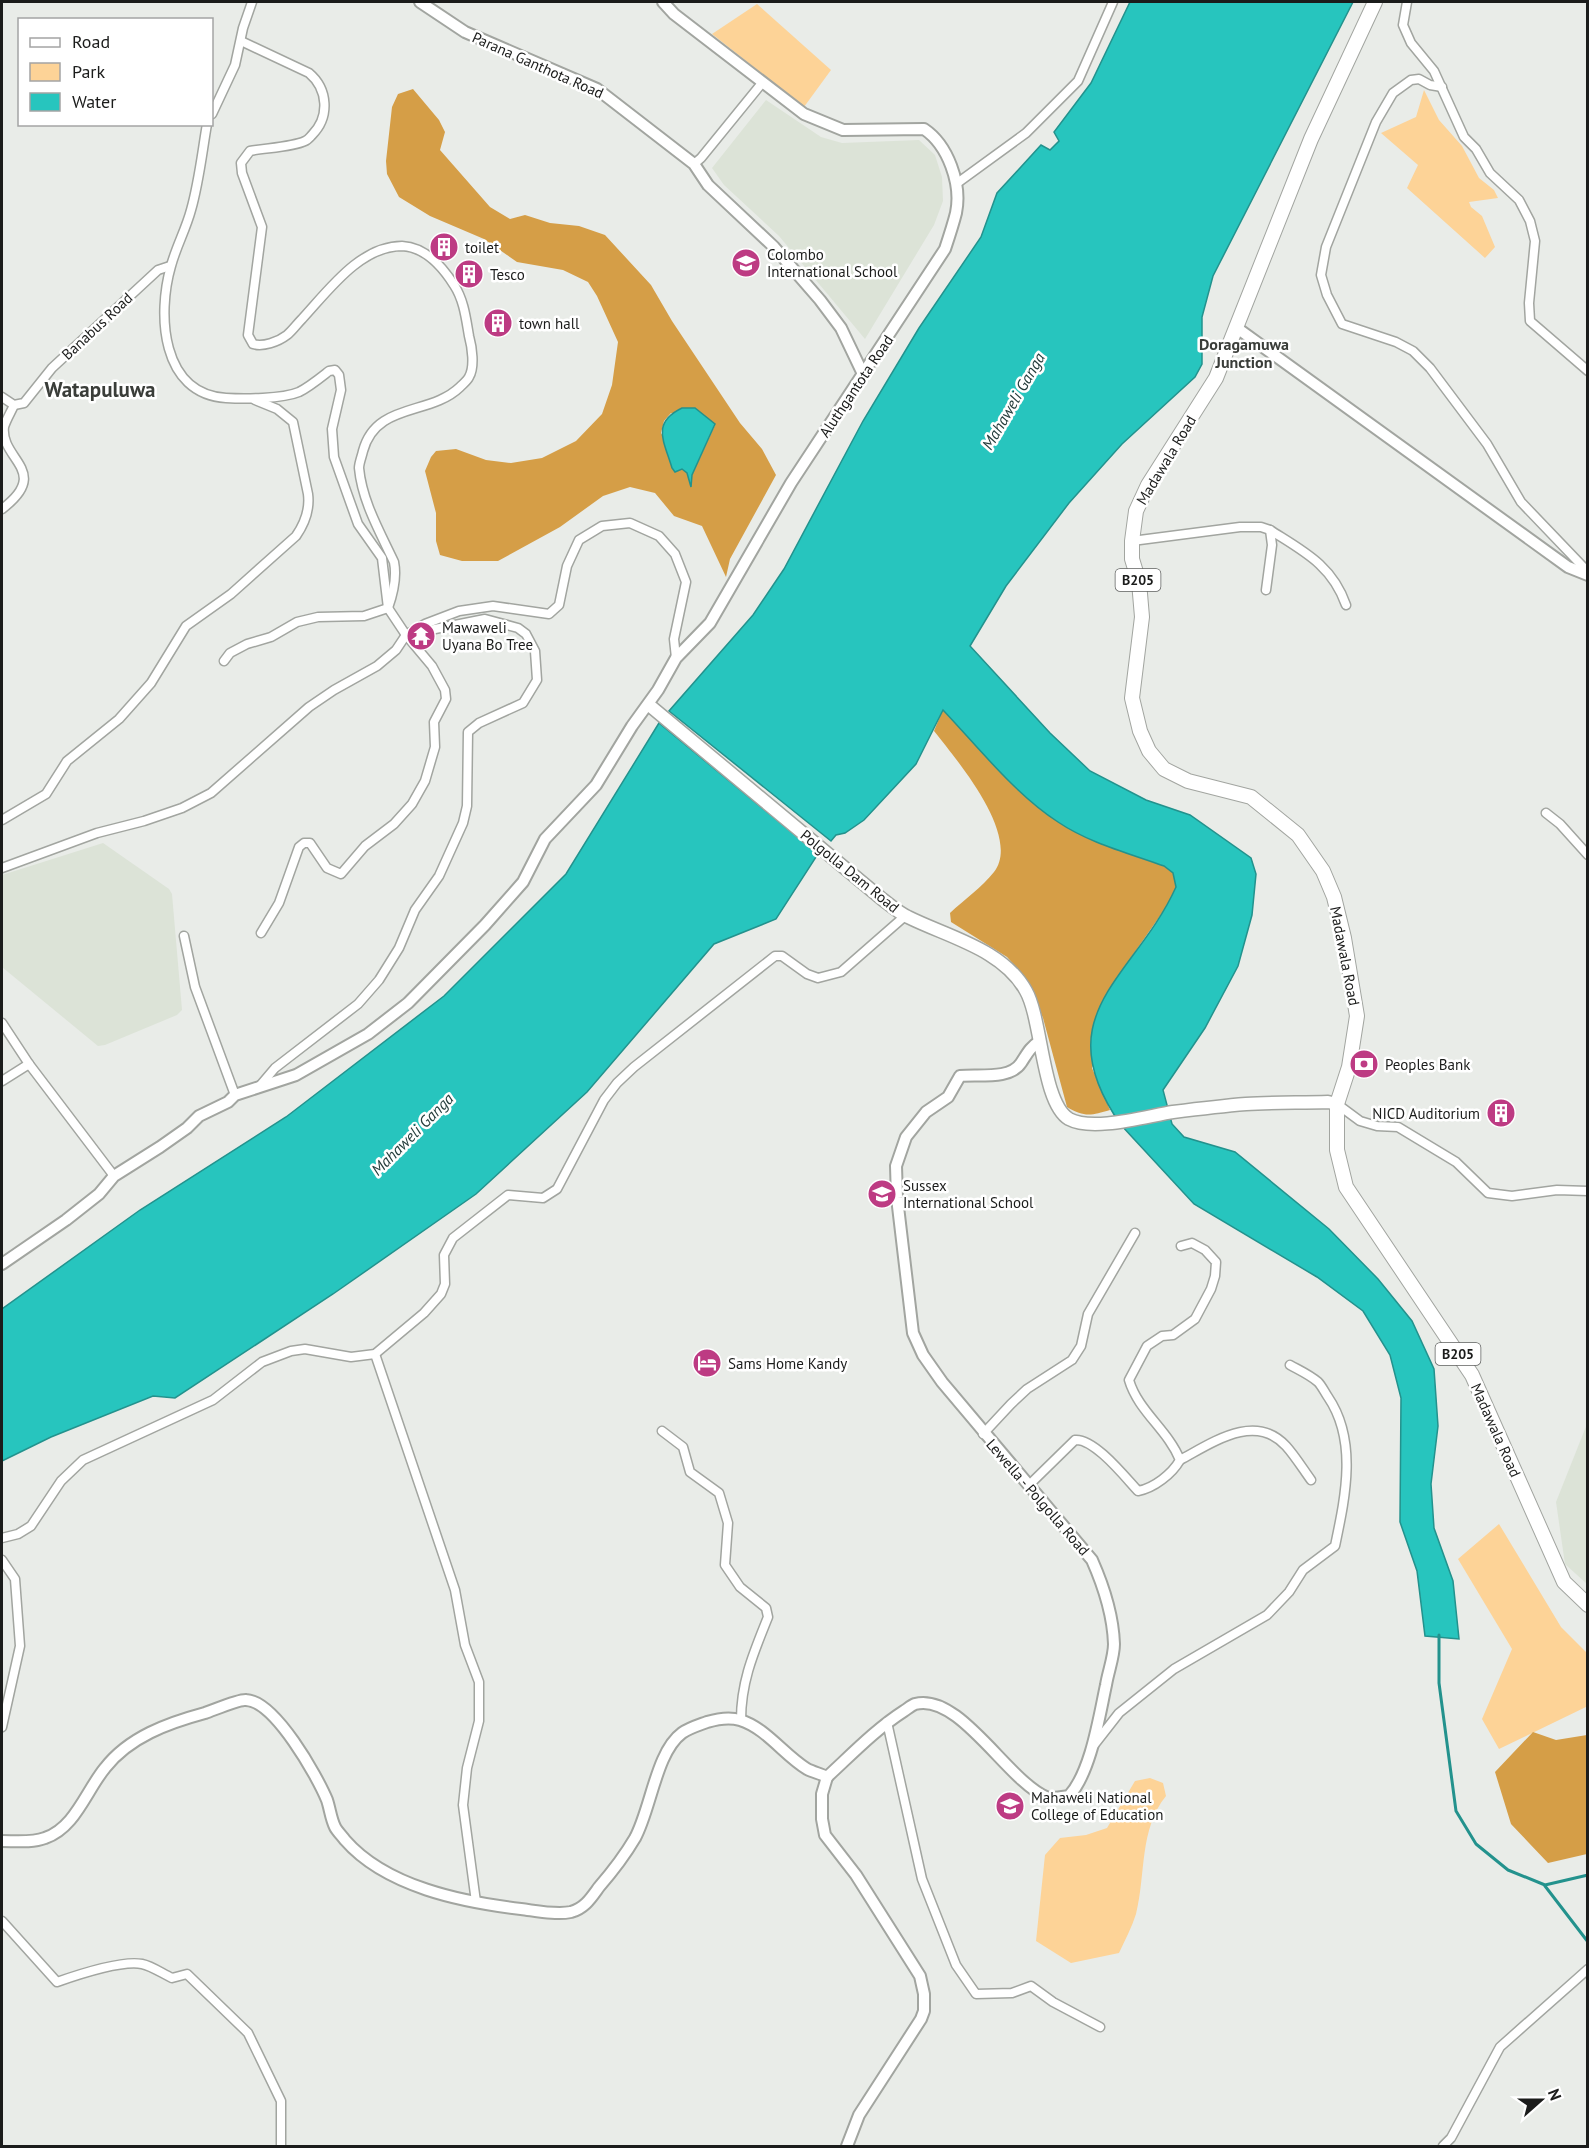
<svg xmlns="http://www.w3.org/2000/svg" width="1589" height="2148" font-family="'PT Sans',sans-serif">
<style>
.built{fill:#dce3d7}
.green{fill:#fdd397}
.forest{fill:#d59e47;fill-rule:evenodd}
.water{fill:#27c5be;stroke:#23928d;stroke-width:1.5}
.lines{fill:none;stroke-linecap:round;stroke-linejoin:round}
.stream{stroke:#23928d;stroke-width:3}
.minor-casing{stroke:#a2a5a0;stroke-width:11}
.tertiary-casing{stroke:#a2a5a0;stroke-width:14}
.secondary-casing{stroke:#a2a5a0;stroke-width:15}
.primary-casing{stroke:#a2a5a0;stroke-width:16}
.minor{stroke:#fff;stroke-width:8}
.tertiary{stroke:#fff;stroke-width:10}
.secondary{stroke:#fff;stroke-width:12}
.primary{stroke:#fff;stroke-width:14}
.labels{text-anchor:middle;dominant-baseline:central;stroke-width:5;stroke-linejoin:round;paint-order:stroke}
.shield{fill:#fff;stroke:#5f605f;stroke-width:1.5}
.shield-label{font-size:14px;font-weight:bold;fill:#1b1c1b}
.street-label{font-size:15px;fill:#1b1c1b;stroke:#fff}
.poi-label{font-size:15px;fill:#1b1c1b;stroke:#fff;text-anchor:start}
.neighbourhood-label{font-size:16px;font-weight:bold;fill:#3a3d39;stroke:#fff}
.water-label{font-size:16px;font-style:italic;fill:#253d3c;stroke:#fff}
.district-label{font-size:21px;font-weight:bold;fill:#3a3d39;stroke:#fff}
</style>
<rect width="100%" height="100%" fill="#e9ece8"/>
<g class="built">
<polygon points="766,100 821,137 842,143 919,140 935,155 942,177 943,201 934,225 865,339 779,236 724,185 712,168"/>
<polygon points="103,843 169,889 172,894 182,1010 177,1015 105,1045 98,1046 2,967 2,875"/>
<polygon points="1587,1424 1587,1584 1565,1564 1556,1502"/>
</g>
<g class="green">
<polygon points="757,4 831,70 804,107 712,34"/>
<polygon points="1424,90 1439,120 1462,146 1479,178 1494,190 1498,198 1469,202 1471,207 1482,216 1495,247 1485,258 1407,188 1418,165 1381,133 1416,117"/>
<polygon points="1499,1524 1561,1627 1587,1653 1588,1706 1499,1749 1482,1719 1512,1649 1458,1559"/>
<path d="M1150 1778 1163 1783 1166 1796C1139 1829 1146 1875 1136 1914 1132 1927 1125 1940 1119 1953L1071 1963 1036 1941 1045 1855 1060 1838 1086 1835 1107 1828 1135 1781Z"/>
</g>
<g class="forest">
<path d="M413 89 439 120 445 132 440 150 490 207 510 219 525 215 550 223 579 226 605 235 651 285 672 321 740 423 762 449 776 475 730 559 726 577 702 526 674 516 655 493 630 487 603 496 560 527 498 561H462L440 555 436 541V513L425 471 431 457 436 451 456 449 486 460 511 463 542 458 576 441 602 414 612 385 618 342 597 296 588 282 563 270 517 262 484 239 430 216 399 197 387 174 386 161 392 107 398 94ZM671 413 715 425 692 475 691 484 687 473 682 469 661 433 664 421Z"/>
<path d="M943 709 1027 798 1058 822 1123 852 1164 866 1173 873 1176 887 1169 903 1130 959 1092 1068 1110 1110C1092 1115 1085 1118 1067 1107L1043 1018 1025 977 1007 957 951 922 950 913C964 900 982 887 994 872 1022 836 956 759 934 731Z"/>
<polygon points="1533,1732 1556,1740 1587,1735 1587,1854 1548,1863 1511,1824 1495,1772"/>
</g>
<g class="water">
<path d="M1130 2H1353L1213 276 1202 317V364L1195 377 1122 444 1069 503 1006 586 970 646 1050 733 1090 771 1146 800 1190 815 1251 858 1256 874 1252 915 1238 966 1205 1028 1163 1090 1172 1124 1184 1137 1235 1152 1329 1229 1378 1279 1412 1321 1434 1369 1438 1426 1431 1484 1434 1528 1453 1581 1459 1639 1425 1636 1417 1571 1400 1522 1401 1398 1390 1355 1363 1311 1317 1277 1194 1204 1121 1125C1043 1014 1135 978 1176 887L1173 873 1164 866C1128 853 1089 843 1058 822 1015 794 978 747 943 710L916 764 864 820 845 833 836 835 831 841 669 711 753 615 784 569 863 421 919 328 981 237 997 193 1041 145 1050 150 1059 141 1054 132 1091 83Z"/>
<path d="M682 408H695L715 424 692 475 691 487 687 473 682 469 675 472 672 468C664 441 651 423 682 408Z"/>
<polygon points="659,723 818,854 776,919 714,944 587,1092 476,1194 333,1294 175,1398 153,1396 51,1437 2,1461 2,1309 140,1210 286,1117 444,996 566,874"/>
</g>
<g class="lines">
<g class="stream">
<polyline points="1439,1635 1439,1683 1456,1811 1476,1844 1508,1870 1545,1885 1588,1875"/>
<polyline points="1545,1886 1588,1942"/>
</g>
<g class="minor-casing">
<g id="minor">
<polyline points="1407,2 1403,25 1411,43 1434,71 1464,137 1476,149 1490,173 1519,200 1530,221 1535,241 1529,303 1530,321 1588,371"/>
<polyline points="1442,87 1430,85 1419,79 1411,80 1393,93 1376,122 1326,247 1321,275 1327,295 1342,324 1396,342 1413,351 1430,368 1487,444 1521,502 1588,572"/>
<polyline points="212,114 235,65 243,28 252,2"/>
<path d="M207 124C202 153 199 182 191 210 186 229 176 247 171 266 157 314 161 394 226 398 244 399 282 399 299 392 309 387 320 378 329 371L335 370 339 375 341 390 332 429 334 457 358 524 382 558 388 608 406 635 432 666 445 690 446 699 434 722 435 747 425 781 412 804 394 824 365 846 341 874 327 868 310 843H304L299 847 279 903 261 933"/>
<polyline points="694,164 701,158 762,83"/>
<polyline points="956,184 1026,133 1078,81 1113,2"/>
<polyline points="2,397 14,405 24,403 52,368 158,270 170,266"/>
<path d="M2 509C52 471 0 460 4 427 6 420 11 412 14 405"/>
<path d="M1132 541 1240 527H1261L1270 530C1303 551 1332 565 1346 605"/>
<polyline points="1266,590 1272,545 1270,530"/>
<path d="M224 661 230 653 247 644 271 637 297 622 318 617 364 616 388 608C393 594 397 577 394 562 380 532 362 501 359 468 359 463 362 456 363 451 376 402 430 416 460 387 463 384 467 381 469 377 475 367 472 347 469 336 466 319 464 300 454 285 442 266 425 247 402 246 360 246 328 291 302 319 297 324 292 331 287 335 278 342 263 347 253 344L248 335 262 227 242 173 241 163 250 151C265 148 293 147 305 141 308 140 310 137 312 135 330 117 328 89 309 73L241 41"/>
<polyline points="1546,813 1560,824 1588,855"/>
<path d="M2 820 46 794 67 761 119 719 151 683 186 626 231 594 296 536C305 523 310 509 308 494L293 422 277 409 255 400"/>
<polyline points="2,868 97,833 144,821 182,808 211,793 309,707 334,690 377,666 396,650 406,635 425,624 459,611 493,606 549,614 559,605 567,566 579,540 602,526 630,523 659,536 675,554 686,582 674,639 676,658"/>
<polyline points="184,936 195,987 235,1095"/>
<polyline points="2,1023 29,1064 114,1176"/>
<polyline points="2,1081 29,1064"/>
<polyline points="258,1088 275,1068 358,1004 379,980 399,948 415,910 439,876 463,823 467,806 468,732 479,723 523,703 537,680 535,651 526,634 518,628 485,619 415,633"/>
<polyline points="1337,1104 1360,1121 1377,1126 1398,1127 1456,1162 1488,1193 1512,1196 1557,1190 1588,1191"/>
<polyline points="375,1354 455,1590 465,1645 479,1682 479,1721 467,1768 463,1805 476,1902"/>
<path d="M662 1431 683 1447 690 1472 719 1493 728 1523 725 1565 740 1587 766 1608 768 1617C754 1652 741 1681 741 1720"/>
<polyline points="983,1434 1011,1404 1027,1389 1072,1360 1081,1346 1088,1314 1135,1233"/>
<path d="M1180 1460C1212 1443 1255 1412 1286 1446 1295 1456 1303 1469 1311 1480"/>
<path d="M1028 1486 1075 1440C1094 1438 1125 1477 1138 1491 1154 1488 1172 1474 1180 1460 1168 1430 1138 1411 1129 1380L1147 1346 1162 1336 1173 1335 1195 1319 1211 1289 1215 1276 1216 1262 1205 1250 1192 1243 1181 1246"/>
<polyline points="2,1538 18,1534 31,1526 61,1481 83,1460 213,1400 262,1362 291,1351 305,1349 351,1357 375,1354 424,1313 441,1294 445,1284 444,1255 453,1238 508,1195 543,1198 557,1189 604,1100 617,1083 634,1067 775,956 782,956 807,974 818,978 841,972 905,916"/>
<polyline points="2,1560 15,1579 20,1646 2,1727"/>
<polyline points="887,1722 922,1879 956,1965 976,1994 1012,1993 1031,1986 1053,2002 1100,2027"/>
<path d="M1094 1745 1119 1713 1174 1669 1267 1615 1289 1592 1303 1570 1335 1546C1345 1498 1358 1441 1328 1397 1325 1393 1322 1386 1318 1382 1310 1375 1299 1370 1290 1365"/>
<path d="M2 1921 57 1982C77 1975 121 1960 142 1964 152 1966 163 1974 172 1978L187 1974 248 2033 281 2101V2146"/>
<polyline points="1443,2146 1451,2138 1500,2047 1588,1969"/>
</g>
</g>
<g class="tertiary-casing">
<g id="tertiary">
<polyline points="420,2 465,32 597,89 694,164 708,185 774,247 820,300 841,328 863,374"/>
<polyline points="1237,328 1568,567 1588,575"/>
<path d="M2 1264 66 1220 99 1194 114 1176 160 1147 187 1128 199 1116 228 1102 235 1095 296 1075 368 1034 408 1003 485 925 523 882 545 839 596 785 632 726 658 690 676 658 710 623 791 483 945 249C949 237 953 225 956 213 962 184 948 145 924 129L843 130 804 114 674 14 663 2"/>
<path d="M827 1777C852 1754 876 1729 904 1711 907 1709 912 1705 915 1704 959 1692 1007 1780 1046 1797 1052 1799 1062 1797 1069 1796 1091 1772 1099 1717 1106 1685 1108 1672 1114 1657 1114 1644 1113 1615 1104 1587 1092 1560L942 1382 923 1355 913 1333 897 1198 896 1166 906 1137 926 1112 948 1097 960 1076C978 1074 1010 1080 1021 1063 1027 1054 1030 1047 1040 1041"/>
<polyline points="827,1777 822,1794 822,1819 825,1835 856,1875 920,1976 924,1994 924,2011 921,2019 859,2115 847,2146"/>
<path d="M2 1841C15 1841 32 1843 45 1838 75 1828 86 1791 105 1768 129 1737 168 1723 205 1713 214 1710 239 1699 246 1700 275 1701 317 1776 327 1800 330 1809 331 1819 335 1827 337 1831 342 1836 345 1840 386 1887 462 1902 521 1909 537 1911 556 1915 571 1912 585 1908 591 1898 599 1887 612 1872 625 1855 635 1838 651 1809 656 1752 682 1733 689 1728 699 1725 707 1722 717 1719 730 1717 740 1720 766 1728 784 1755 807 1769 813 1772 821 1774 827 1777"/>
</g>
</g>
<g class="secondary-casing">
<path id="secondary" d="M649 705 882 899C890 905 899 913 908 917 948 937 1003 949 1026 991 1042 1019 1042 1103 1069 1119 1093 1132 1147 1116 1173 1112 1197 1109 1222 1106 1246 1104 1273 1102 1301 1103 1328 1102L1337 1104"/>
</g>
<g class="primary-casing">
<polyline id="primary" points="1375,2 1311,139 1216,378 1148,485 1136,511 1132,541 1132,559 1139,582 1142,617 1132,698 1140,731 1149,751 1164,769 1188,781 1251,797 1298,835 1323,871 1334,897 1344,938 1357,1016 1349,1067 1337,1104 1337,1150 1346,1187 1472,1375 1564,1582 1588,1605"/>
</g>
<use href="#minor" class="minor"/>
<use href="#tertiary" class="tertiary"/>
<use href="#secondary" class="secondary"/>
<use href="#primary" class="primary"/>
</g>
<defs>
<g id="building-disc" transform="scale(1.5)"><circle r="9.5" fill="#bd3b83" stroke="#fff"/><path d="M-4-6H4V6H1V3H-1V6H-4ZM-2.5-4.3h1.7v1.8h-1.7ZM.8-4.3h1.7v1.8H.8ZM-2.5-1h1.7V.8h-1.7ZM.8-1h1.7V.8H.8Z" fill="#fff"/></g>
<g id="school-disc" transform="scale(1.5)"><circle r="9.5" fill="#bd3b83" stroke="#fff"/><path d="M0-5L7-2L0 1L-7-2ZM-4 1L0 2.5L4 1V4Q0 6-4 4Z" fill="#fff"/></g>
<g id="temple-disc" transform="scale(1.5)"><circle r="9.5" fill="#bd3b83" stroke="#fff"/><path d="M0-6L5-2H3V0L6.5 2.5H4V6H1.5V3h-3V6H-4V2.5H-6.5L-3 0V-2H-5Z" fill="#fff"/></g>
<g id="bank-disc" transform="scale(1.5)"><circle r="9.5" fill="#bd3b83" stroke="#fff"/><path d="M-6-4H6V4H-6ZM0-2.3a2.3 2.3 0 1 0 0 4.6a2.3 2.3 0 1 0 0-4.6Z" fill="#fff"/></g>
<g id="hotel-disc" transform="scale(1.5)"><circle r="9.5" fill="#bd3b83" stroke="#fff"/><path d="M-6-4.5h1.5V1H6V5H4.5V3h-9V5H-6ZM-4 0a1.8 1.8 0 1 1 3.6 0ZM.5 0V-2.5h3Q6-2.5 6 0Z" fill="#fff"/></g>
<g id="university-disc" transform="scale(1.5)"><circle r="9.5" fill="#bd3b83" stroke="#fff"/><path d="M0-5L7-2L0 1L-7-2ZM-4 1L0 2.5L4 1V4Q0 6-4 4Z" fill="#fff"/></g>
</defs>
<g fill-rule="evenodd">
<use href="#building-disc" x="444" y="247"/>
<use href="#school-disc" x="746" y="263"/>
<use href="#building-disc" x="469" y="274"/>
<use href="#building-disc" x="498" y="323"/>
<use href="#temple-disc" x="421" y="636"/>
<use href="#bank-disc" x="1364" y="1064"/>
<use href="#building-disc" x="1501" y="1113"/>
<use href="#school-disc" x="882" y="1194"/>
<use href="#hotel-disc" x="707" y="1363"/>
<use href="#university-disc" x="1010" y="1806"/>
</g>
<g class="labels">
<g class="shield">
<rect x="1115.5" y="569" width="45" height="22" rx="4.5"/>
<rect x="1435.5" y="1343" width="45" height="22" rx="4.5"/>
</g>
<g class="shield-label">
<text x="1138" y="580">B205</text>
<text x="1458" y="1354">B205</text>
</g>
<g class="street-label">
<text transform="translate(538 65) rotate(24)">Parana Ganthota Road</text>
<text transform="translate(97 326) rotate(-43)">Banabus Road</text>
<text transform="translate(856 386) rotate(-56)">Aluthgantota Road</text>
<text transform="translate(1166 460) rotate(-59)">Madawala Road</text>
<text transform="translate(850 871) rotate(39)">Polgolla Dam Road</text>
<text transform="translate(1345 956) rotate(79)">Madawala Road</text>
<text transform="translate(1496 1430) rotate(66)">Madawala Road</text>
<text transform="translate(1038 1497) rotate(49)">Lewella - Polgolla Road</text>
</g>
<g class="poi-label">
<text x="465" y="247">toilet</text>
<text x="767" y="254">Colombo<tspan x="767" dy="17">International School</tspan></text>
<text x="490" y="274">Tesco</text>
<text x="519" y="323">town hall</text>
<text x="442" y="627">Mawaweli<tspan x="442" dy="17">Uyana Bo Tree</tspan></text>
<text x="1385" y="1064">Peoples Bank</text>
<text x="1480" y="1113" text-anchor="end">NICD Auditorium</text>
<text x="903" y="1185">Sussex<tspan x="903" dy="17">International School</tspan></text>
<text x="728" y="1363">Sams Home Kandy</text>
<text x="1031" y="1797">Mahaweli National<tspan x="1031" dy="17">College of Education</tspan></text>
</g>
<g class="neighbourhood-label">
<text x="1244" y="344">Doragamuwa<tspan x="1244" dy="18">Junction</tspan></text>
</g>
<g class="water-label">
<text transform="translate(1013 401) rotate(-60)">Mahaweli Ganga</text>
<text transform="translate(412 1134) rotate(-45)">Mahaweli Ganga</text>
</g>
<g class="district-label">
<text x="100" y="389">Watapuluwa</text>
</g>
</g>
<rect width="1589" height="2148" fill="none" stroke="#1b1c1b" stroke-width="6"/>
<rect x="18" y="18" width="195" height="108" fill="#ffffff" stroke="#a4a4a4" stroke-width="1.5"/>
<rect x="30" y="38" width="30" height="9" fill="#ffffff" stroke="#a4a4a4" stroke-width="1.5"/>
<text x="72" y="48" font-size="18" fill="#1b1c1b">Road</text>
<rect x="30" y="63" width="30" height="18" fill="#fdd397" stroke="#a4a4a4" stroke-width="1.5"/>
<text x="72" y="78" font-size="18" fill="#1b1c1b">Park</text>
<rect x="30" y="93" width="30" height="18" fill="#27c5be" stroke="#a4a4a4" stroke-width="1.5"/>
<text x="72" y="108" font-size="18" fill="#1b1c1b">Water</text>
<g transform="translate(1541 2100) rotate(69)" stroke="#ffffff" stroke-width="4.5" paint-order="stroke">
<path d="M0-4.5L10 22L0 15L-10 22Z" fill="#1b1c1b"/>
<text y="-9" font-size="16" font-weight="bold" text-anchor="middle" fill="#1b1c1b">N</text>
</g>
</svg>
